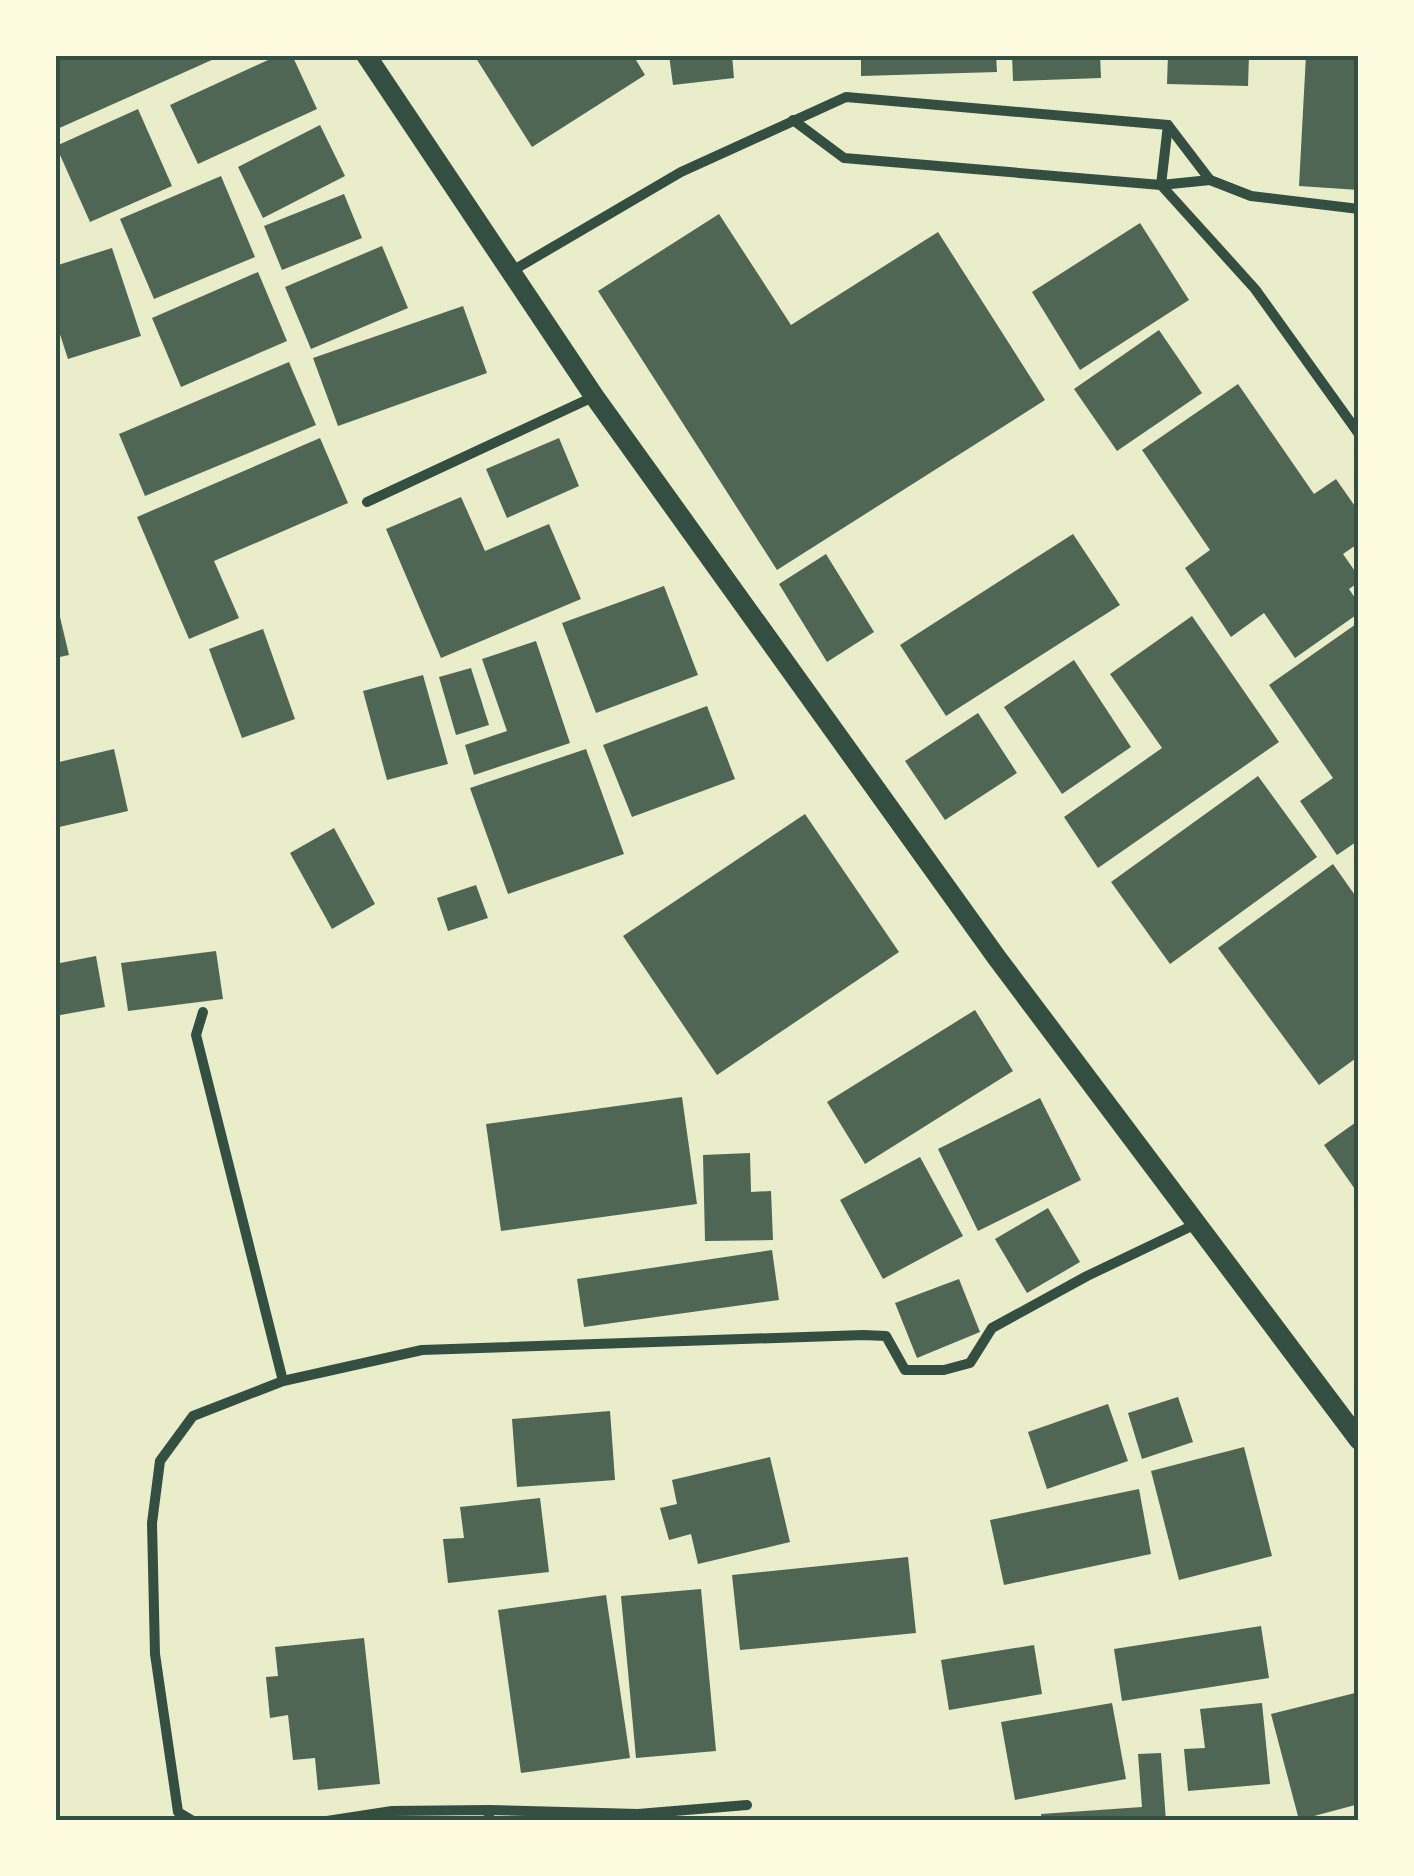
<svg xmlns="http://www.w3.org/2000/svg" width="1414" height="1876" font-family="Montserrat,sans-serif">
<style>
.building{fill:#4f6655}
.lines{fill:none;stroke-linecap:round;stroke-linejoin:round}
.minor{stroke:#344e41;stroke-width:10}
.secondary{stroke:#344e41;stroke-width:20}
.neatline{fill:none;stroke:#344e41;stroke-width:4}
</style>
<rect width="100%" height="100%" fill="#e9edc9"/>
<g class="building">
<polygon points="55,55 223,55 55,130"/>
<polygon points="279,55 292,55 317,109 198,164 170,105"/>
<polygon points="474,55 633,55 645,75 532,147"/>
<polygon points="669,55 732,55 734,78 673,85"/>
<polygon points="861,55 996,55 997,72 861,76"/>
<polygon points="1012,55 1100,55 1101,78 1013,81"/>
<polygon points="1168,55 1249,55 1248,86 1167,84"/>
<polygon points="1306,55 1359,55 1359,190 1299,186"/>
<polygon points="138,109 172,186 90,222 56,146"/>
<polygon points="320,125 345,176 263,218 238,167"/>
<polygon points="221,176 255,257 154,299 120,219"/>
<polygon points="344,194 362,238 282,270 264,226"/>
<polygon points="719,214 791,325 938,232 1045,400 777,570 598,291"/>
<polygon points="1140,223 1189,300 1080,370 1032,292"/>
<polygon points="382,246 408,308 311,349 285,287"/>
<polygon points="112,248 141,336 68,359 55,319 55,266"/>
<polygon points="258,272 287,341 181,387 152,318"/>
<polygon points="463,306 487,373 338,426 313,358"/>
<polygon points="1159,330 1202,393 1117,451 1074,389"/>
<polygon points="289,362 316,425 145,496 119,434"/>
<polygon points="1238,384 1314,494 1336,479 1359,512 1359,543 1343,554 1359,577 1359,582 1349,589 1359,604 1359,613 1295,658 1264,613 1231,637 1185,568 1210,550 1142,450"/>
<polygon points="320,438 348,503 214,561 239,618 189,639 137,517"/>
<polygon points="559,438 579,486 507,518 486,469"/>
<polygon points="461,497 485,551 549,524 581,599 441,658 386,529"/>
<polygon points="1073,534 1120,605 946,716 900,645"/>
<polygon points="826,554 874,632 827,662 779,584"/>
<polygon points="664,586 698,675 596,713 562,623"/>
<polygon points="59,613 69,655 55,658 55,614"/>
<polygon points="1192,616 1279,742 1098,868 1064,817 1162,748 1110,674"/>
<polygon points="1359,622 1359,840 1337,855 1300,801 1333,778 1269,685"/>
<polygon points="263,629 295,719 242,738 209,649"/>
<polygon points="536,641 570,743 474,775 465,745 507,731 482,659"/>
<polygon points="1074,660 1131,747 1062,794 1004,707"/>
<polygon points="471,668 489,725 456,735 439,677"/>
<polygon points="423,675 448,764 387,780 363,691"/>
<polygon points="707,706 735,779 632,817 603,745"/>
<polygon points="978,713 1017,773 945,820 905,761"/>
<polygon points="114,749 128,811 55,828 55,763"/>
<polygon points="586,749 624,854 508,894 470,788"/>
<polygon points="1258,776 1317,857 1170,964 1111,882"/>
<polygon points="805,814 899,952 717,1075 623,936"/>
<polygon points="334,828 375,904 332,929 290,853"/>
<polygon points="1333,864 1359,901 1359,1056 1319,1085 1218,948"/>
<polygon points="476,885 488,918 448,931 437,898"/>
<polygon points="216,951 223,999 128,1011 121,963"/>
<polygon points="96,956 105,1007 55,1016 55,964"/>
<polygon points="975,1010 1013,1071 865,1164 827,1102"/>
<polygon points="682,1097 697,1204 501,1231 486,1124"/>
<polygon points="1040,1098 1081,1180 978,1231 938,1149"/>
<polygon points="1359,1120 1359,1195 1324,1145"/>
<polygon points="750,1153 751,1192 771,1191 773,1240 705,1241 703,1155"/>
<polygon points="920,1157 963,1236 883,1279 840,1200"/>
<polygon points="1048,1208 1080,1262 1027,1293 995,1239"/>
<polygon points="772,1250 779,1300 584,1327 577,1279"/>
<polygon points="959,1279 980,1332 917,1358 895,1303"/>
<polygon points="1178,1397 1193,1442 1142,1459 1128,1413"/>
<polygon points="1108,1404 1128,1461 1047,1489 1028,1432"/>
<polygon points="610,1411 615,1480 517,1487 512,1419"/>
<polygon points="1244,1447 1272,1556 1179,1580 1151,1471"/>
<polygon points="770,1457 790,1542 698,1564 691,1534 669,1540 660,1508 677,1504 672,1480"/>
<polygon points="1139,1489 1151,1554 1004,1585 990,1520"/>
<polygon points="540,1498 549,1572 448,1583 443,1539 464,1538 460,1507"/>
<polygon points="908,1557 916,1633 740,1650 732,1575"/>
<polygon points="701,1589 716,1751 636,1758 621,1596"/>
<polygon points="606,1595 630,1758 521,1773 498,1610"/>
<polygon points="1261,1626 1269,1678 1122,1701 1114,1649"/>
<polygon points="364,1638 380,1784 318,1790 315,1758 293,1760 288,1715 270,1718 266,1677 278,1676 275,1647"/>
<polygon points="1034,1645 1042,1694 949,1710 941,1660"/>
<polygon points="1359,1692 1359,1804 1299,1820 1271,1714"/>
<polygon points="1112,1703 1126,1779 1015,1800 1001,1722"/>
<polygon points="1262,1703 1270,1784 1188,1791 1184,1749 1205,1748 1200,1709"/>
<polygon points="1161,1753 1166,1821 1042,1821 1041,1814 1142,1807 1138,1754"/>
</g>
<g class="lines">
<g class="minor">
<polyline points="793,120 844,158 1161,185 1210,180 1251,196 1359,209"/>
<polyline points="1168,125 1161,185 1255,289 1359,434"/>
<polyline points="512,271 681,172 846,97 1168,125 1210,180"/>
<polyline points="367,502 593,397"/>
<polyline points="203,1012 196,1035 283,1381"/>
<polyline points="488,1810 638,1814 747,1805"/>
<polyline points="193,1821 178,1812 155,1654 152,1523 160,1461 193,1416 283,1381 422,1350 863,1335 886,1336 905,1370 944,1370 970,1363 992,1328 1087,1276 1198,1223"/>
<polyline points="327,1821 392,1811 488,1810 490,1821"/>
</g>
<polyline class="secondary" points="366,55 594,396 997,958 1359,1440"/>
</g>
<rect width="1414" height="1876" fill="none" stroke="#fefae0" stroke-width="115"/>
<rect x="58" y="58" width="1298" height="1760" class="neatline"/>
</svg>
